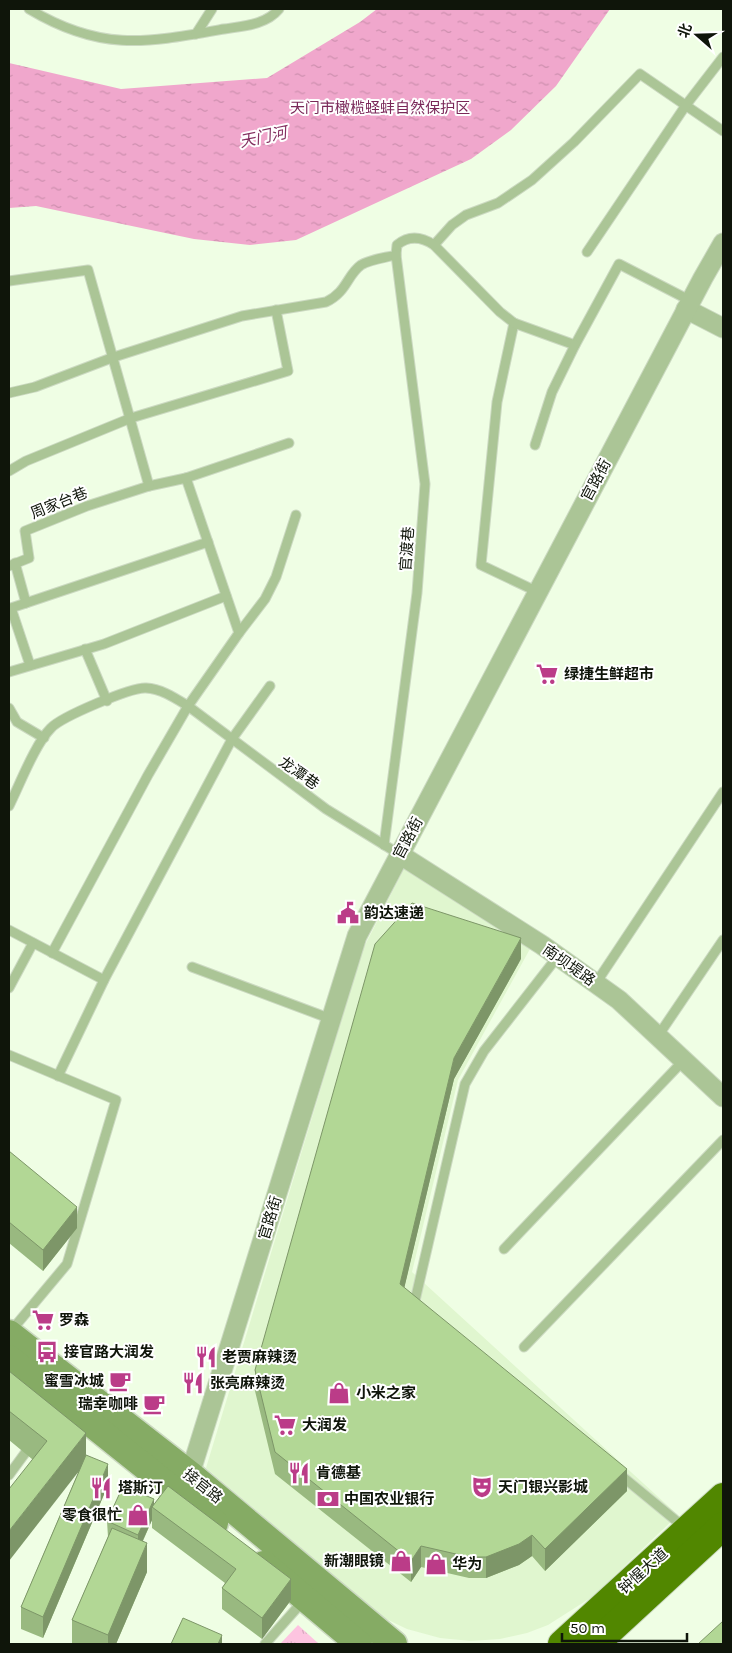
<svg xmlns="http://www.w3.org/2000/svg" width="732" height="1653" font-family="Karla,'Noto Sans SC',sans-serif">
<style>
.built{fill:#e0f6cf}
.grass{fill:url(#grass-tufts)}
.water{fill:url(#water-ripples)}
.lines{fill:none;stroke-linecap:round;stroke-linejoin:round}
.lane-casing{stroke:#cbd9c1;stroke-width:11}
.street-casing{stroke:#cbd9c1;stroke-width:21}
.secondary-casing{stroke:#cbd9c1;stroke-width:29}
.highway-casing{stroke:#cbd9c1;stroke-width:30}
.lane{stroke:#abc596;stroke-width:9}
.street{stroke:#abc596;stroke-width:19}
.secondary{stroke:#85ab64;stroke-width:26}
.highway{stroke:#518700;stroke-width:28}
.wall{fill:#99b980}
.shaded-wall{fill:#7d9668}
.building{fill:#b2d795;stroke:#7d9668}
.labels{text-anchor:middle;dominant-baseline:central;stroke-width:4;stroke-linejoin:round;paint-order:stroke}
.park-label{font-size:15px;fill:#7a2859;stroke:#fff}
.street-label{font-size:15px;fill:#0f150a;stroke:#fff}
.poi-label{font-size:15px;font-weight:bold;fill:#0f150a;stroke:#fff;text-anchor:start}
.water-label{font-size:16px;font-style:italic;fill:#843161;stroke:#fff}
</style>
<defs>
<pattern id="grass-tufts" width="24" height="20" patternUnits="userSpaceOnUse" patternTransform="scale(1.25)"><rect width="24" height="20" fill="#fdc4e0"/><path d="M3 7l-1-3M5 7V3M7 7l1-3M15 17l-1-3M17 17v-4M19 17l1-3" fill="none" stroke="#d8a8bf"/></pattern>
<pattern id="water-ripples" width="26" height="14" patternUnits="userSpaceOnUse" patternTransform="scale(1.25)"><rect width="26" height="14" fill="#f0a7cc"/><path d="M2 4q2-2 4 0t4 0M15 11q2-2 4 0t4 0" fill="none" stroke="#cd8fae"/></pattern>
</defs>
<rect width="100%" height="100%" fill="#effee4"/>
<polygon class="built" points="404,869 531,947 458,1080 412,1272 678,1515 592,1597 548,1625 527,1633 500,1639 471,1641 440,1638 407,1629 384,1618 206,1468 363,949"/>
<polygon class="grass" points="298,1625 319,1644 280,1644"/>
<polygon class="water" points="377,9 610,9 556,86 511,130 471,159 296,240 250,245 194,239 36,206 9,208 9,63 121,89 267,78 360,22"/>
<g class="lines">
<g class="lane-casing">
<g id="lane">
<path d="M29 9C101 52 145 43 224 29 243 26 266 25 279 9"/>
<polyline points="196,34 212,9"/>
<polyline points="434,245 452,225 466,215 498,203 532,180 574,142 640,74 723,131"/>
<polyline points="587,252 686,105 723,57"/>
<polyline points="9,281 88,270 149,486 186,478 239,633 188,706 148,775 52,953"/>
<polyline points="514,323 497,402 481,565 538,592"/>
<path d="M9 393 35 387 114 357 242 316 326 302C347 292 347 275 361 265 371 259 384 258 396 255L397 245C409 235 422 237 434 245L500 312 514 323 575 345 619 264 691 301"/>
<polyline points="535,445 552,392 575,345"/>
<polyline points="9,471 26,461 131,418 288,371 276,310"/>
<polyline points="186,478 289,443"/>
<polyline points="15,563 26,603"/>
<polyline points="9,566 29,558 25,531 87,506 149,486"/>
<polyline points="239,633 265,599 276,577 296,515"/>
<polyline points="85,649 107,701"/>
<polyline points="30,665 11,608 208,542"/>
<polyline points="9,672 104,644 226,596"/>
<polyline points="9,708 17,722 44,738"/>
<path d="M9 806C20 784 35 744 51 728 61 717 131 687 146 688 162 689 175 698 188 706L326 809 399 854"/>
<polyline points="384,845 417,593 425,484 396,255"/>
<polyline points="9,930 104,980"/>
<polyline points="192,967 331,1019"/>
<polyline points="596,983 723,792"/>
<polyline points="9,988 33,943"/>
<polyline points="658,1036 723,940"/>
<polyline points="9,1055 116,1100 67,1264 11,1331"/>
<polyline points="58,1076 104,980 232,739 270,686"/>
<polyline points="504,1249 684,1060"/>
<polyline points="417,1307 414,1305 465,1084 484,1051 558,956"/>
<polyline points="524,1347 723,1140"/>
<polyline points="618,1473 685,1528"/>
<polyline points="9,1475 31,1445"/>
<polyline points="265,1644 304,1600"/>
</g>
</g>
<g class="street-casing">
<g id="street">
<polyline points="686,309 723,328"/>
<polyline points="399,854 542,945 619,1000 723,1097"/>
<polyline points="190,1474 357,936 703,278 723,243"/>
</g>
</g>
<g class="secondary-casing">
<g id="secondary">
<polyline points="9,1333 190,1474 394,1644"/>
<polyline points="9,1358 215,1523"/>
<polyline points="264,1564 359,1644"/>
</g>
</g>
<g class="highway-casing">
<g id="highway">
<polyline points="562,1644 723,1497"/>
<polyline points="595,1644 723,1526"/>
</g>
</g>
<use href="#lane" class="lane"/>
<use href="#street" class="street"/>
<use href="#secondary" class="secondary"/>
<use href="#highway" class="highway"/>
</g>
<g class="wall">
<polygon points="521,959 454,1079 404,1288 627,1491 545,1571 532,1556 519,1565 486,1578 469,1578 421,1567 411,1582 275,1474 255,1391 255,1370"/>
<polygon points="9,1151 77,1228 43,1271 9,1243"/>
<polygon points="9,1371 86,1455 108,1485 43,1638 21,1629 21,1607 78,1473 32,1459 9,1440"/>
<polygon points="154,1504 291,1600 262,1639 222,1609 222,1588 225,1583 152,1528 152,1520 143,1541 147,1572 116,1644 72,1644 72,1620 108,1537 107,1521"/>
</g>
<g class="shaded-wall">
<polygon points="521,938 521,959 454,1079 400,1306 400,1284 454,1058"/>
<polygon points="77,1207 77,1228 43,1271 43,1250"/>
<polygon points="86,1433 86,1462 9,1561 9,1531"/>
<polygon points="108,1464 108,1485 43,1638 43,1617"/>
<polygon points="627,1469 627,1491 545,1571 545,1549"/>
<polygon points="154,1499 154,1508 152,1507 152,1520 138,1551 138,1535"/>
<polygon points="532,1535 532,1556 519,1565 486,1578 486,1557"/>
<polygon points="147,1543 147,1572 116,1644 108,1644 108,1635"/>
<polygon points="421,1546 421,1567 411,1582 411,1561"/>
<polygon points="291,1579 291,1600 262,1639 262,1618"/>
<polygon points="222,1635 222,1644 218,1644"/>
</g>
<g class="building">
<polygon points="412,903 521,938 454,1058 400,1284 627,1469 545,1549 532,1535 519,1544 486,1557 469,1557 421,1546 411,1561 275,1452 255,1370 375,944"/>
<polygon points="9,1151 77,1207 43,1250 9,1222"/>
<polygon points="9,1371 86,1433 9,1531 9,1489 47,1441 9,1411"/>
<polygon points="86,1455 108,1464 43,1617 21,1607"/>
<polygon points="123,1486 154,1499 138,1535 107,1521"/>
<polygon points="168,1486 291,1579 262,1618 222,1588 236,1569 152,1507"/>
<polygon points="112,1528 147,1543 108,1635 72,1620"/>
<polygon points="183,1618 222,1635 218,1644 171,1644"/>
<polygon points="723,1621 723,1644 698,1644"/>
</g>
<defs>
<g id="supermarket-bare" transform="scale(1.725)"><path d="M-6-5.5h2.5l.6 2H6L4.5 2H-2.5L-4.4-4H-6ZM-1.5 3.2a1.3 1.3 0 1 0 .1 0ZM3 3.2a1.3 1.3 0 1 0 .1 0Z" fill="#bb3c88" stroke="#fff" stroke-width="2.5" paint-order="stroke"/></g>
<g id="civic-bare" transform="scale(1.725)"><path d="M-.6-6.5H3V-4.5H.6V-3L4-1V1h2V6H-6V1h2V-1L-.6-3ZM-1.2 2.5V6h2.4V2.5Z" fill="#bb3c88" stroke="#fff" stroke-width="2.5" paint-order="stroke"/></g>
<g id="bus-bare" transform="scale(1.725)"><path d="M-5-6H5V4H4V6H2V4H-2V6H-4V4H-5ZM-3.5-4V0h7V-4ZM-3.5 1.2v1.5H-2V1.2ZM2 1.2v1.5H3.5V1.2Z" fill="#bb3c88" stroke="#fff" stroke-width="2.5" paint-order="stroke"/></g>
<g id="restaurant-bare" transform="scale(1.725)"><path d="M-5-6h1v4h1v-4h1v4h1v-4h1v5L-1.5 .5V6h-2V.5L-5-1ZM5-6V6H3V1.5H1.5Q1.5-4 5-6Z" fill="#bb3c88" stroke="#fff" stroke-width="2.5" paint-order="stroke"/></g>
<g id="cafe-bare" transform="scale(1.725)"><path d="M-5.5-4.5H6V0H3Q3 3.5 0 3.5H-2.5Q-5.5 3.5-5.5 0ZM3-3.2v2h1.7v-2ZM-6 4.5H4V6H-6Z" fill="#bb3c88" stroke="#fff" stroke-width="2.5" paint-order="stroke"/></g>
<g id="shop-bare" transform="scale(1.725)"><path d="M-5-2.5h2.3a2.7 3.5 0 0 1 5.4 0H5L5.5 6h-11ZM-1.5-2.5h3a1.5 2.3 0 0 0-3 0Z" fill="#bb3c88" stroke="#fff" stroke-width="2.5" paint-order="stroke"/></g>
<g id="theatre-bare" transform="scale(1.725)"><path d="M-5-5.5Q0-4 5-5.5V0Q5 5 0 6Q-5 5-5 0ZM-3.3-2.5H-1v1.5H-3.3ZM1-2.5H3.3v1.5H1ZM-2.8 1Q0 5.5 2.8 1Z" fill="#bb3c88" stroke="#fff" stroke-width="2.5" paint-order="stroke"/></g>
<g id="bank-bare" transform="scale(1.725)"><path d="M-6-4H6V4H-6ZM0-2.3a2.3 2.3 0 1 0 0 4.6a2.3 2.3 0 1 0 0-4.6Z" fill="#bb3c88" stroke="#fff" stroke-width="2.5" paint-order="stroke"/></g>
</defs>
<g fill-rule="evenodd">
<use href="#supermarket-bare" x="547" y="674"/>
<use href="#civic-bare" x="348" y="913"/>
<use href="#supermarket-bare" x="43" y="1320"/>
<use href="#bus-bare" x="47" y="1352"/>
<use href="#restaurant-bare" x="206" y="1357"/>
<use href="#cafe-bare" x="120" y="1381"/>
<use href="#restaurant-bare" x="193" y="1383"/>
<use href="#shop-bare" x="339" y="1393"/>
<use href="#cafe-bare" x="154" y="1404"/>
<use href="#supermarket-bare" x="285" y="1425"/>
<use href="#restaurant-bare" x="299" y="1473"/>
<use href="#theatre-bare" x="482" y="1487"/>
<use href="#restaurant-bare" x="101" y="1488"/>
<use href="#bank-bare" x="328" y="1499"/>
<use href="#shop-bare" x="138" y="1515"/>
<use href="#shop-bare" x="401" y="1561"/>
<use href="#shop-bare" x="436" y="1564"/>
</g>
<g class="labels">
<g class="park-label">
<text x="380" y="108">天门市橄榄蛏蚌自然保护区</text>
</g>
<g class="street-label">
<text transform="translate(596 480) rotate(-62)">官路街</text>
<text transform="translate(59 503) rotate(-22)">周家台巷</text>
<text transform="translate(407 549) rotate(-86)">官渡巷</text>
<text transform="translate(299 773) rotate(35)">龙潭巷</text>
<text transform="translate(408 838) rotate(-62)">官路街</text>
<text transform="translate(569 965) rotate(35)">南坝堤路</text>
<text transform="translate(270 1218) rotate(-73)">官路街</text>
<text transform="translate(203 1486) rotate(39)">接官路</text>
<text transform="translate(643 1571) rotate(-42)">钟惺大道</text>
</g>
<g class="poi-label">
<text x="564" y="674">绿捷生鲜超市</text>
<text x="364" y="913">韵达速递</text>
<text x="59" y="1320">罗森</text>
<text x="64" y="1352">接官路大润发</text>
<text x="222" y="1357">老贾麻辣烫</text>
<text x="104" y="1381" text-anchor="end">蜜雪冰城</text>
<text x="210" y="1383">张亮麻辣烫</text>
<text x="356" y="1393">小米之家</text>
<text x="138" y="1404" text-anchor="end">瑞幸咖啡</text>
<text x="302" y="1425">大润发</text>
<text x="316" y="1473">肯德基</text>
<text x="498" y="1487">天门银兴影城</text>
<text x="118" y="1488">塔斯汀</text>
<text x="344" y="1499">中国农业银行</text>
<text x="122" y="1515" text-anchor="end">零食很忙</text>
<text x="384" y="1561" text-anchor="end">新潮眼镜</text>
<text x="452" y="1564">华为</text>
</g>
<g class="water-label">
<text transform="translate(263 137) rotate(-12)">天门河</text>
</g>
</g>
<rect width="732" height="1653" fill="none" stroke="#0f150a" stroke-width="20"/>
<g transform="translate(697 35) rotate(290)" stroke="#ffffff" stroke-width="4" paint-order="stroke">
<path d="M0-4L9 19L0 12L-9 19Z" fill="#0f150a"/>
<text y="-8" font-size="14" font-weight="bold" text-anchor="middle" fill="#0f150a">北</text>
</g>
<path d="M562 1633v8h125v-8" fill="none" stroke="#0f150a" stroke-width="2.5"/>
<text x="570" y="1633" font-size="15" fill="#0f150a" stroke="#ffffff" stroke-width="4" paint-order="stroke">50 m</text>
</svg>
